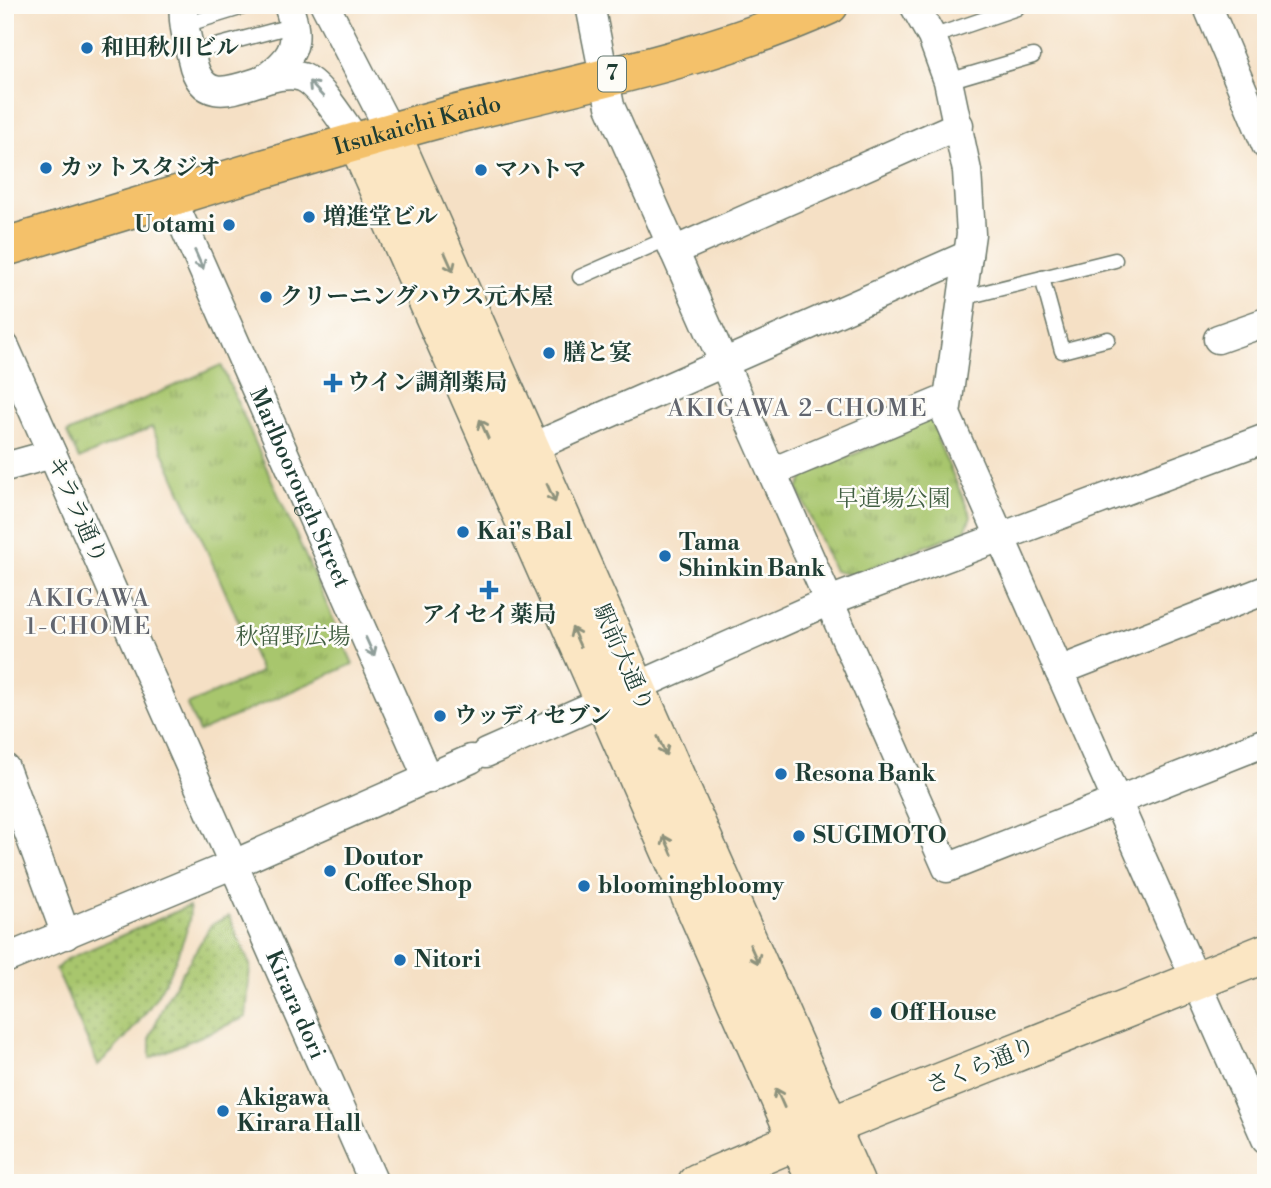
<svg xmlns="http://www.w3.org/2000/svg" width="1271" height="1188" font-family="'Libre Bodoni','Noto Serif JP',serif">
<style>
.grass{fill:url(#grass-tufts);stroke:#648250;stroke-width:2}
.garden{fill:url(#garden-dots);stroke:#648250;stroke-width:2}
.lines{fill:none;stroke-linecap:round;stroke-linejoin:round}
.lane-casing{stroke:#6a7667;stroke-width:17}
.street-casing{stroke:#6a7667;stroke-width:31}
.secondary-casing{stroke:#6a7667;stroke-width:41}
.primary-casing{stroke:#6a7667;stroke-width:41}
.lane{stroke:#fff;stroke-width:14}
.street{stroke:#fff;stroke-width:28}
.secondary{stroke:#fbe6c3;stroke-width:38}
.primary{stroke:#f4c16a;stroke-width:38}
.oneway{stroke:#8f9e9a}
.oneway2{stroke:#8d927c}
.poi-dot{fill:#1f6fb2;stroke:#fdfcf7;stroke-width:2.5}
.labels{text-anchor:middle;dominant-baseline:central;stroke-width:5;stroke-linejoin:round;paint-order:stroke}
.shield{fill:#fdfcf7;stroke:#62766e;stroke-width:2}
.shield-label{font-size:21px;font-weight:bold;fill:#1f3d34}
.poi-label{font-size:23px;font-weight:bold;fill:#1f3d34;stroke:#fdfcf7;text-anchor:start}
.street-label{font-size:23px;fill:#1f3d34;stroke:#fdfcf7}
.park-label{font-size:23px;fill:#415f42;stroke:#fdfcf7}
.neighbourhood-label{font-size:24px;letter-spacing:2px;fill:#61656e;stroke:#fdfcf7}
</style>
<defs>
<pattern id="grass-tufts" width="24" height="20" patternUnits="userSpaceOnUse" patternTransform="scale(1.75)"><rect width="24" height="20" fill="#a8c66d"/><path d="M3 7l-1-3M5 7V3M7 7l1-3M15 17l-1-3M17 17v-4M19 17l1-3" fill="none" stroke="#88a25a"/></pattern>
<pattern id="garden-dots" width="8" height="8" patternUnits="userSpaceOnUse" patternTransform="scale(1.75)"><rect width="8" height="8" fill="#a8c66d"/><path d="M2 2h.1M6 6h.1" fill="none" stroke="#88a25a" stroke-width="1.8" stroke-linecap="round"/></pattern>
</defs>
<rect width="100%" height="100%" fill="#fdfcf7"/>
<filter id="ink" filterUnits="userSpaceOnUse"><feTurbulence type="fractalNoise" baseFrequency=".0143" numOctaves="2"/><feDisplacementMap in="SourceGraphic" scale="14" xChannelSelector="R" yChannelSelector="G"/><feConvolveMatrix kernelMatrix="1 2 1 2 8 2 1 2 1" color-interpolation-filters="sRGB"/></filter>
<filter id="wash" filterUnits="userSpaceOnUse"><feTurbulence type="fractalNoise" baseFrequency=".00686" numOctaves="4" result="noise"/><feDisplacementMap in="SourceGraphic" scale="28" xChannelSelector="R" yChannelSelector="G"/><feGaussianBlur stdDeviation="1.57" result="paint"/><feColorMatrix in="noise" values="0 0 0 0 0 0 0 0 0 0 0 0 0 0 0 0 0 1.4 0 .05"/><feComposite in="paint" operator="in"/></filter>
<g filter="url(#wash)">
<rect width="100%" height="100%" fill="#f5e0c5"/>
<g class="grass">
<polygon points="221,365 353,664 199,732 187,705 261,672 152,427 79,459 67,433"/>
<polygon points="926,417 935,420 942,437 937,439 971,516 965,531 851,575 834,571 798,489 805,475 907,432 905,426"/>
</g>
<g class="garden">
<path d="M189 906C192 917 186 933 182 943 164 994 137 1029 98 1065L56 969 65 960Z"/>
<polygon points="229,916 250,965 246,1017 150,1058 150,1037 166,1000 211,925"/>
</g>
</g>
<g filter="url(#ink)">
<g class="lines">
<g class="lane-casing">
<g id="lane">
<polyline points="185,25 250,5"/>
<polyline points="932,37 1017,8"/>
<polyline points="190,53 295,25"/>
<polyline points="948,81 1033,56"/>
<polyline points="580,277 669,238"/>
<polyline points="1042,278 1062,351 1108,339"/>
<polyline points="962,298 1115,260"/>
</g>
</g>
<g class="street-casing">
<g id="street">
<path d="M184 5C182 23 188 42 192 59 206 126 263 64 302 77 321 84 345 126 358 143"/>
<polyline points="325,5 391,133"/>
<polyline points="590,5 610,106 947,868 1266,742"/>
<polyline points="914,5 932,37 948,81 967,171 971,234 946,414 1266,1139"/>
<polyline points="1207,5 1266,145"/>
<path d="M261 81C294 58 302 44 288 5"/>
<path id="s1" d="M171 197 428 779"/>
<polyline points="674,251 959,125"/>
<polyline points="1218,339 1266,322"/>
<path id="s2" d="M5 347 374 1183"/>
<polyline points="531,448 968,255"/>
<polyline points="5,467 52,454"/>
<polyline points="772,472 946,399"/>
<polyline points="1059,671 1266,590"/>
<polyline points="636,687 829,601 1266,438"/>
<polyline points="486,753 604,701"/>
<polyline points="5,768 66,935"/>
<polyline points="5,959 234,864 471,759"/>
</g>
</g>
<g class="secondary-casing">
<g id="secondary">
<polyline points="391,133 855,1183"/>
<polyline points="358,143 817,1183"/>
<polyline points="697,1183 831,1126 1266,953"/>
</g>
</g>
<g class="primary-casing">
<g id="primary">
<path id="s3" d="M5 247C149 204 293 158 438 119 568 85 706 61 829 5"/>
</g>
</g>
<use href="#lane" class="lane"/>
<use href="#street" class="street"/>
<use href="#secondary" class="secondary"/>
<use href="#primary" class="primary"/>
</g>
<defs><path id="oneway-shaft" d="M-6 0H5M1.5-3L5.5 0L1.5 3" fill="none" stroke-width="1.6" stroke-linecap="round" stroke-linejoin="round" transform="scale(1.75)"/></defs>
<g class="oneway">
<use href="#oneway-shaft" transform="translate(316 89) rotate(-133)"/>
<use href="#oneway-shaft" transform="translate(199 260) rotate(66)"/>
<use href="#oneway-shaft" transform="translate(370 647) rotate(66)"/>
</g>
<g class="oneway2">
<use href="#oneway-shaft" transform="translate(449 262) rotate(66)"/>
<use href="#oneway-shaft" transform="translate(484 429) rotate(-114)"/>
<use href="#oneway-shaft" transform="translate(551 493) rotate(66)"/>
<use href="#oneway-shaft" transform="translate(576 637) rotate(-114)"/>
<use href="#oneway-shaft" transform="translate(662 746) rotate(66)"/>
<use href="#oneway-shaft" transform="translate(668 845) rotate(-114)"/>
<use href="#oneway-shaft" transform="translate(754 954) rotate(66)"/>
<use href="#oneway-shaft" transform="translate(780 1098) rotate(-114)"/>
</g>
</g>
<g class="poi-dot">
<circle cx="87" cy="48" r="7"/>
<circle cx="46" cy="168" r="7"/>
<circle cx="481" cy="170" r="7"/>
<circle cx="309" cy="217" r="7"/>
<circle cx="229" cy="225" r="7"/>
<circle cx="266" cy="297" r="7"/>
<circle cx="549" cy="353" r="7"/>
<path d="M329.5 372.5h7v7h7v7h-7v7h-7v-7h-7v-7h7z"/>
<circle cx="463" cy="532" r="7"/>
<circle cx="665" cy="556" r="7"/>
<path d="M485.5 579.5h7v7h7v7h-7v7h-7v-7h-7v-7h7z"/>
<circle cx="440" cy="716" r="7"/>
<circle cx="781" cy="774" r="7"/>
<circle cx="799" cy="836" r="7"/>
<circle cx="330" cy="871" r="7"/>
<circle cx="584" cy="886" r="7"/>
<circle cx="400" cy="960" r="7"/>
<circle cx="876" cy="1013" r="7"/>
<circle cx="223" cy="1111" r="7"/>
</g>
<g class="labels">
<rect class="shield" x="598" y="56.5" width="28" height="35" rx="5"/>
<g class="shield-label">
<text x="612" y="74">7</text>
</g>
<g class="poi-label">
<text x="101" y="48">和田秋川ビル</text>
<text x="60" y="168">カットスタジオ</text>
<text x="495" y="170">マハトマ</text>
<text x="323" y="217">増進堂ビル</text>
<text x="215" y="225" text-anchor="end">Uotami</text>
<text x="280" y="297">クリーニングハウス元木屋</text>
<text x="563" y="353">膳と宴</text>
<text x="347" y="383">ウイン調剤薬局</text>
<text x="477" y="532">Kai's Bal</text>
<text x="679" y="543">Tama<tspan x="679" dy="26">Shinkin Bank</tspan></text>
<text x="489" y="615" text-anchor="middle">アイセイ薬局</text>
<text x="454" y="716">ウッディセブン</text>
<text x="795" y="774">Resona Bank</text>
<text x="813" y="836">SUGIMOTO</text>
<text x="344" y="858">Doutor<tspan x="344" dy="26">Coffee Shop</tspan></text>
<text x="598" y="886">bloomingbloomy</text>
<text x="414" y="960">Nitori</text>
<text x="890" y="1013">Off House</text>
<text x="237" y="1098">Akigawa<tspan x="237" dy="26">Kirara Hall</tspan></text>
</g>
<g class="street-label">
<text stroke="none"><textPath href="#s3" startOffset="430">Itsukaichi Kaido</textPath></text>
<text stroke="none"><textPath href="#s1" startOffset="318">Marlboorough Street</textPath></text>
<text transform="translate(77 510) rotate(66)">キララ通り</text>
<text transform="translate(623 658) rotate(66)">駅前大通り</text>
<text stroke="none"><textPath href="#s2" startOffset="719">Kirara dori</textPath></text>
<text transform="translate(981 1066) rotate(-22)">さくら通り</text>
</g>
<g class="park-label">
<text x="893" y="499">早道場公園</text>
<text x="293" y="637">秋留野広場</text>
</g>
<g class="neighbourhood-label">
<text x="798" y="409">AKIGAWA 2-CHOME</text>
<text x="89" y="599">AKIGAWA<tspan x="89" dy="28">1-CHOME</tspan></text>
</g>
</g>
<rect width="1271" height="1188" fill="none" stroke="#fdfcf7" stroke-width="28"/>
</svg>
